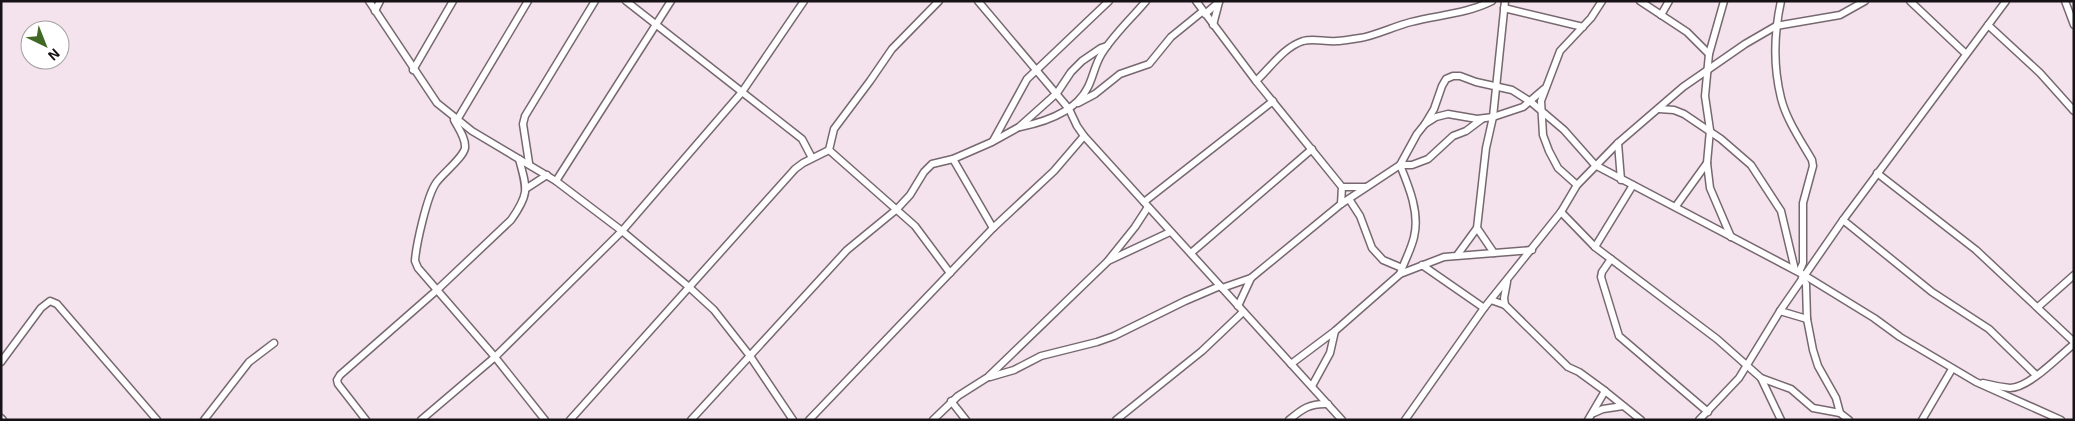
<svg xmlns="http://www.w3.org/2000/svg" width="2075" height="421" font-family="'Exo 2',sans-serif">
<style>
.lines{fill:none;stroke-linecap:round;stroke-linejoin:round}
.street-casing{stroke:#776870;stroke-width:9}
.street{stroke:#fff;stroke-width:6}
</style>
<rect width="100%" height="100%" fill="#f4e3ec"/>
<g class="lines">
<g class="street-casing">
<g id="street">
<polyline points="369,1 437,103 472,131 556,181 622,231 689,287 714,310 750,356 793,420"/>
<polyline points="626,1 802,139 812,158"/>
<polyline points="939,1 892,49 870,81 834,129 829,150 915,226 950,273"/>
<polyline points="978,1 1069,109 1077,126 1084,136 1342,420"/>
<polyline points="1196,1 1256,81 1342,187 1341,204"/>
<polyline points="1640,1 1687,32 1709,54"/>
<polyline points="1724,1 1709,54 1705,96 1710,130 1707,163 1710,188 1731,237"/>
<path d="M1781 1C1774 33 1773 66 1781 98 1786 119 1801 141 1812 160L1813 166 1803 203V263L1799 272"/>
<polyline points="1910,1 1966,54"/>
<polyline points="2065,1 2074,25"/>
<polyline points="1504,8 1583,27"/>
<polyline points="375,11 380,1"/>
<polyline points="1205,14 1219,2"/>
<polyline points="1661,15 1669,1"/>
<polyline points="1213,25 1219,2"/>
<polyline points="1988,25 2040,73 2074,111"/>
<polyline points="413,70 453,1"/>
<path d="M1256 81C1270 68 1284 47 1303 41 1314 38 1325 42 1337 41 1344 41 1352 39 1360 38 1374 36 1395 26 1411 22 1438 15 1466 14 1492 1"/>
<polyline points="1078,103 1095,94 1120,74 1149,64 1171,37 1203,11"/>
<polyline points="1659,109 1674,110 1684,114 1721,139 1751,165 1781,211 1795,270"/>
<path d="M454 120C458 128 466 138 465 148 463 158 443 173 436 183 427 196 416 245 415 261L418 268 495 357 545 420"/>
<polyline points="457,120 528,1"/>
<polyline points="1425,124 1434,109 1442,86 1446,79 1453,76 1460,76 1476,82 1512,90 1531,102 1564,130 1595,165 1804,275 1874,318 1900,337 1976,382 2061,420"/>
<path d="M1020 127C1045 122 1076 112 1088 87 1093 77 1095 65 1101 55 1113 35 1131 19 1146 1"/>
<polyline points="993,141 1027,79 1109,1"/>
<polyline points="1618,143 1621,180"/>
<polyline points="953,159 993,228"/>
<polyline points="529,163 523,124 525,116 595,1"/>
<polyline points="1400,165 1412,165 1428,159 1453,136 1466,131 1482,119"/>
<polyline points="1877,173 1976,250 2074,342"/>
<polyline points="556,181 671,1"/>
<polyline points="1577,185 1558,168 1549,151 1543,135 1541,101 1560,51 1591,18 1602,1"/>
<polyline points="1342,187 1366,187"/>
<polyline points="527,188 547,175"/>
<polyline points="1349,199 1360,216 1372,248 1383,260 1402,268"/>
<polyline points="1144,202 1273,101"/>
<polyline points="1676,206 1707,163"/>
<polyline points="1561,212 1595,247 1717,339 1761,378 1791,389 1813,408 1840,413 1849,420"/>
<polyline points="1843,220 1932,292 1989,329 2036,375"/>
<polyline points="1477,228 1494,253"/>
<polyline points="1595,247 1633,185"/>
<polyline points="1191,253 1312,149"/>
<polyline points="1458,254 1477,228 1486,148 1493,117 1505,1"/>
<polyline points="1611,259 1602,272 1601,277 1619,336 1708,412"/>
<polyline points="1108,261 1170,232"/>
<polyline points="1422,265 1484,308"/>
<path d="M1400 274C1404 262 1411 250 1414 237 1420 213 1409 187 1400 165"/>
<polyline points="1802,278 1806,284 1807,319 1813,350 1818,366 1836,398 1840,413"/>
<polyline points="1222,288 1251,278 1341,204 1400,165 1417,134 1425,124 1436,117 1448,114 1477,119 1493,117 1523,107 1544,89"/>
<polyline points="1491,300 1505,305 1568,367 1579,372 1605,391 1641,420"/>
<polyline points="1505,305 1504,298 1507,282"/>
<polyline points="1238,306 1251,278"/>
<polyline points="2038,307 2074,275"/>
<polyline points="1780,311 1807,319"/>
<polyline points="1,362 41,308 50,301 57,304 157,420"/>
<polyline points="1291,364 1335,331 1400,274 1444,257 1532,250"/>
<polyline points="990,377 1014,370 1041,356 1097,342 1114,336 1185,301 1220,286"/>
<polyline points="1761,378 1781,420"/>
<path d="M1983 383C1991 385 2001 387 2010 388 2029 388 2059 356 2074 344"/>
<polyline points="1312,386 1330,353 1335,331"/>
<polyline points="951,401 966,420"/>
<polyline points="1594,413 1603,409 1623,406"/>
<polyline points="1,418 3,420"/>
<polyline points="204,420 249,362 274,343"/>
<path d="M366 420 338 384 337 380 340 375 437 290 511 220C530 193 527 189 519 159"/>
<polyline points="421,420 495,357 622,231 742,92 804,1"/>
<polyline points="570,420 795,169 803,163 829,150"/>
<polyline points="691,420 847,250 897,209 910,195 924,172 932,164 953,159 992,142 1019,127 1057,93 1071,72 1082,61 1101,48 1107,46"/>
<polyline points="809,420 993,228 1054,171 1084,136"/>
<polyline points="933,420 958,396 988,377 1107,262 1135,227 1148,207"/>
<polyline points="1116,420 1202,351 1243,312"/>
<path d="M1289 420C1302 409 1310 403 1328 404"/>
<polyline points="1405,420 1484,308 1561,212 1577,185 1618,143 1683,87 1745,44 1776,26 1840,15 1865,1"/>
<polyline points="1588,420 1605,391"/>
<polyline points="1699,420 1739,378 1780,311 1843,220 2006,1"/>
<polyline points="1922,420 1952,369"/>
</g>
</g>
<use href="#street" class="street"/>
</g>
<rect width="2075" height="421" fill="none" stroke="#171215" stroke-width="5"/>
<g transform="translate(45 45) rotate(137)"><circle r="24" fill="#ffffff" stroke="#a2a0a1"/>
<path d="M0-4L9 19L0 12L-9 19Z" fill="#406925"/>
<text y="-8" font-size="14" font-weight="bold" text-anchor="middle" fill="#171215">N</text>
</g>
</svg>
